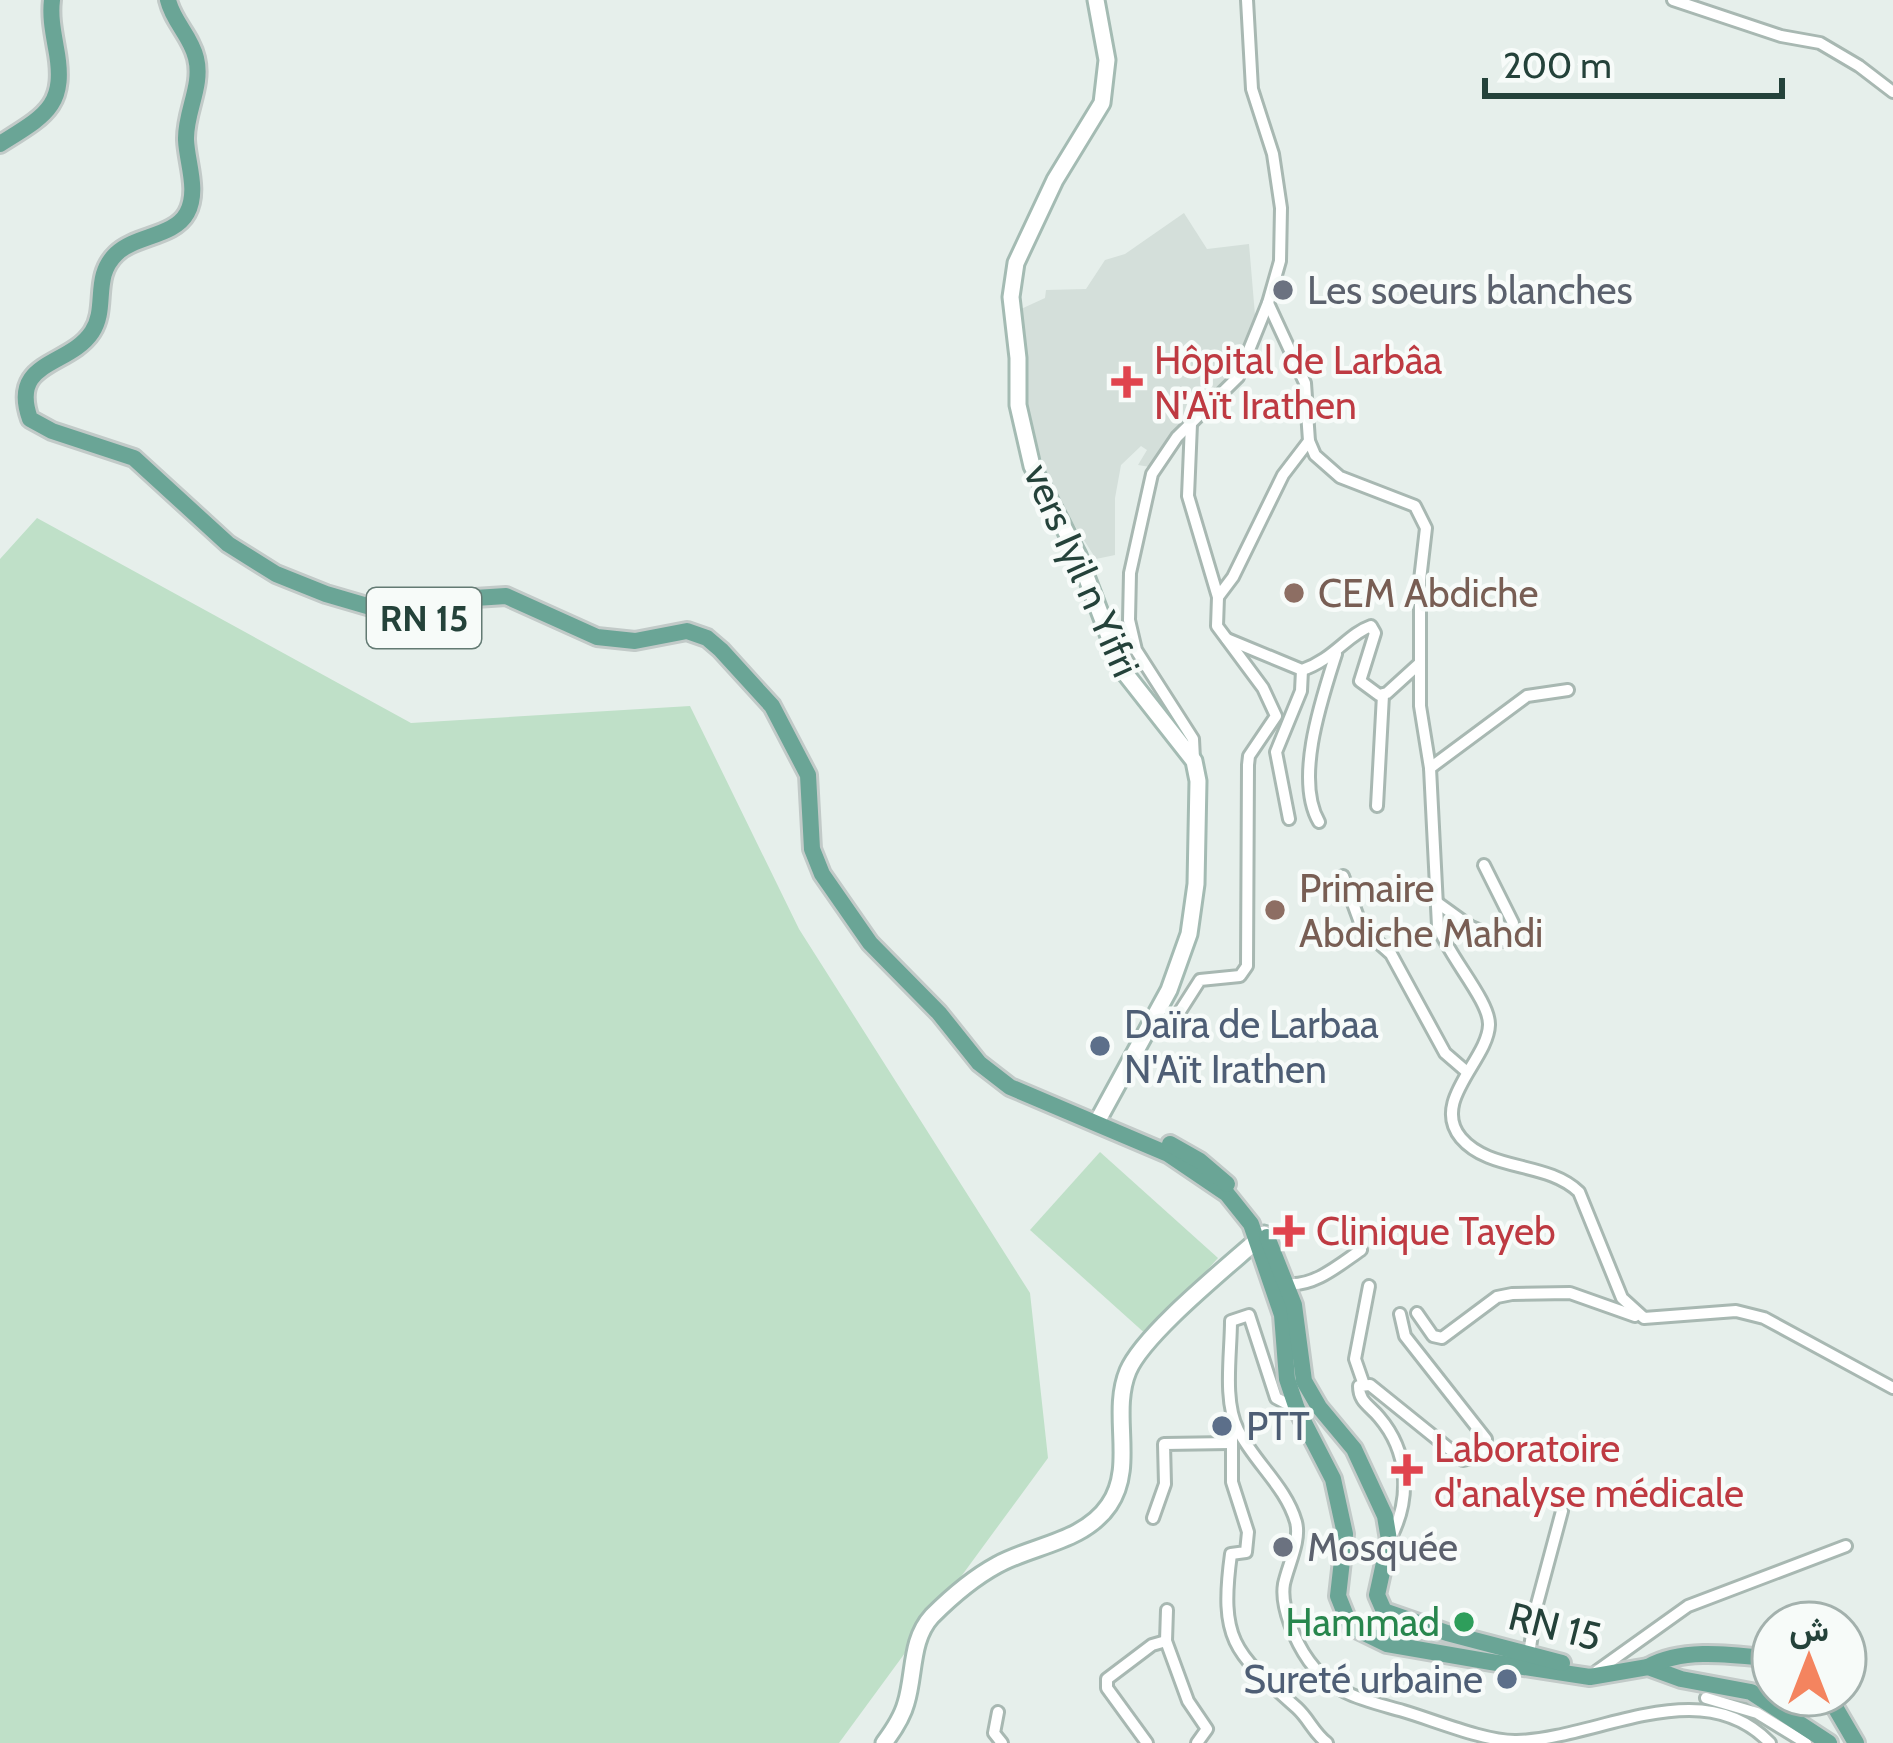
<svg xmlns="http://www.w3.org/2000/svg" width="1893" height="1743" font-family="Cabin,Vazirmatn,sans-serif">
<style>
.built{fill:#d4dfda}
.green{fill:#bfe0c8}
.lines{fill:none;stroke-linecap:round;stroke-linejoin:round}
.street-casing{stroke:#a8b8b2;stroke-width:16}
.secondary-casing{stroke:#a4bbb3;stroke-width:21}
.primary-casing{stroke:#c2cac8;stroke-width:22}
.street{stroke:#fff;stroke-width:10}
.secondary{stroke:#fff;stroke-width:15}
.primary{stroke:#6aa596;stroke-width:16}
.worship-dot{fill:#6b7280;stroke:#f7fbf9;stroke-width:4.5}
.health-dot{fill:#e0444e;stroke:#f7fbf9;stroke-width:4.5}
.education-dot{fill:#8d6e63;stroke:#f7fbf9;stroke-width:4.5}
.service-dot{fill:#5c6f8a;stroke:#f7fbf9;stroke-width:4.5}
.leisure-dot{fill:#2e9e5b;stroke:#f7fbf9;stroke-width:4.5}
.labels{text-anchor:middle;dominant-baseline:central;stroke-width:9;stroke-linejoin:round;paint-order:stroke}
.shield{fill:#f7fbf9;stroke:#637a73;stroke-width:3}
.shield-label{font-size:36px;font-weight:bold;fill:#24423a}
.worship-label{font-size:39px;fill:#5b616d;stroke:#f7fbf9;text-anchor:start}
.health-label{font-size:39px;fill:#be3a42;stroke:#f7fbf9;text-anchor:start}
.street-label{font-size:39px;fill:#24423a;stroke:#f7fbf9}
.education-label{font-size:39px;fill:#785e54;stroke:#f7fbf9;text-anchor:start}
.service-label{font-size:39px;fill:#4e5e75;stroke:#f7fbf9;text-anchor:start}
.leisure-label{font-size:39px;fill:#27864d;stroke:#f7fbf9;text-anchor:end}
</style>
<rect width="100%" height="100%" fill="#e6efeb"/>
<polygon class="built" points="1184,213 1207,249 1249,244 1256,327 1239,368 1197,416 1177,426 1150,467 1138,465 1147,450 1141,446 1121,465 1115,498 1115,555 1096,559 1042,474 1026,424 1026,338 1021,309 1045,298 1046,290 1086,289 1105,260 1125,254"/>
<g class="green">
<polygon points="37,518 411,723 690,706 799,929 1030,1293 1048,1458 839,1743 0,1743 0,559"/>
<polygon points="1100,1152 1218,1258 1148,1336 1030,1230"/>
</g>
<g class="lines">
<g class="street-casing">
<g id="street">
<polyline points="1673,0 1781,36 1820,43 1859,66 1893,92"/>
<path d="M1268 303 1305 383 1309 441 1315 455 1340 477 1415 506 1426 528 1420 580V706L1430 768 1438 926C1448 956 1490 1001 1489 1025 1488 1060 1430 1101 1461 1138 1490 1172 1547 1161 1579 1192L1622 1298 1644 1318 1736 1311 1764 1318 1893 1388"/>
<polyline points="1218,597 1233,577 1283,475 1309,441"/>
<path d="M1227 639 1302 670C1333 660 1348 634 1371 626L1375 633 1360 681 1379 695 1387 693 1420 663"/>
<polyline points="1194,759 1193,739 1136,650 1129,620 1130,573 1152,474 1177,437 1238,377 1268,303 1280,261 1281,208 1273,154 1252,89 1247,0"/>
<polyline points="1430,768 1527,696 1568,690"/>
<polyline points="1377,806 1383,695"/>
<polyline points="1289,819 1276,752 1301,691 1302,670"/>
<path d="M1319 822C1294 779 1322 698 1336 654"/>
<polyline points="1484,865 1513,923"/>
<polyline points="1343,876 1362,928 1391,954 1445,1053 1467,1072"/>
<polyline points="1435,901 1471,927 1505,941"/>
<polyline points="1149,1030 1177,1016 1200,980 1240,976 1247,966 1248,765 1249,756 1276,716 1263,688 1217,626 1218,597 1188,496 1191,424"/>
<path d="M1287 1284C1314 1287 1339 1265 1361 1250"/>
<polyline points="1417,1313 1433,1336 1442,1338 1497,1297 1512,1294 1570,1293 1635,1316"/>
<polyline points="1364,1385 1355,1359 1369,1286"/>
<path d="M1297 1409 1276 1398 1249 1315 1231 1321C1231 1354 1223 1401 1238 1430 1255 1463 1286 1487 1296 1522 1301 1541 1288 1565 1284 1584 1280 1607 1296 1643 1309 1661 1333 1695 1365 1700 1403 1711 1434 1720 1486 1742 1517 1741 1598 1739 1701 1671 1770 1743"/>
<path d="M1232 1418V1482L1248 1532 1246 1552 1231 1554C1219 1642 1235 1653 1297 1708 1309 1719 1313 1732 1327 1743"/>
<polyline points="1153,1518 1165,1484 1164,1444 1230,1443"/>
<path d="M1391 1537C1411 1498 1409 1452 1379 1417 1369 1405 1359 1402 1359 1386L1370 1385 1463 1460 1480 1456 1486 1439 1405 1336 1400 1314"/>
<polyline points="1167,1610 1166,1641 1188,1701 1207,1729 1197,1743"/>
<polyline points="1529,1654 1536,1608 1562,1511"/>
<polyline points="1597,1671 1688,1606 1846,1546"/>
<polyline points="1706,1698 1757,1713 1806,1743"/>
<polyline points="998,1712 994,1733 1002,1743"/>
<polyline points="1147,1743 1107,1688 1107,1679 1152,1645 1166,1641"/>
</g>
</g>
<g class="secondary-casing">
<g id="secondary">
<polyline points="1096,0 1107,60 1102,103 1055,180 1016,263 1011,297 1018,358 1018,405 1032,466 1078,555 1121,668 1194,761 1198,781 1196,884 1189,934 1169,990 1097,1122"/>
<path d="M884 1743C893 1731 902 1718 906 1703 915 1674 910 1640 932 1616 951 1597 973 1578 997 1565 1033 1545 1084 1542 1109 1505 1136 1466 1110 1414 1128 1371 1144 1333 1231 1264 1264 1234"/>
</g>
</g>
<g class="primary-casing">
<g id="primary">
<path d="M168 0C173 22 191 36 196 58 203 86 185 112 186 140 187 163 199 191 187 213 174 237 135 235 116 254 92 277 108 308 92 332 69 367 9 360 30 419L52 431 134 458 228 544 276 574 326 594 398 615 428 619 453 612 475 598 506 596 597 637 635 641 687 631 707 638 721 650 772 706 808 775 812 849 822 874 870 943 939 1013 979 1063 1010 1087 1168 1154 1227 1194 1251 1224 1282 1315 1287 1379 1297 1409 1333 1479 1345 1534 1338 1596 1350 1626 1387 1644 1491 1662 1590 1677 1648 1667 1681 1679 1751 1692 1829 1743"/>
<path d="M0 144C46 115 67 106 56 48 53 31 50 16 52 0"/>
<polyline points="1170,1144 1200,1161 1227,1184"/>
<polyline points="1267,1237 1294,1305 1304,1381 1319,1407 1354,1449 1385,1516 1389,1540 1377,1595 1384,1611 1447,1633 1562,1663"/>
<path d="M1648 1667C1683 1647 1734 1655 1773 1659"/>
<polyline points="1828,1695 1856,1743"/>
</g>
</g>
<use href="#street" class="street"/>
<use href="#secondary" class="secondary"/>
<use href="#primary" class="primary"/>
</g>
<g class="worship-dot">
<circle cx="1283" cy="290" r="12"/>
<circle cx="1283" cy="1547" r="12"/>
</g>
<g class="health-dot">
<path d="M1121 364h12v12h12v12h-12v12h-12v-12h-12v-12h12z"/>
<path d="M1283 1213h12v12h12v12h-12v12h-12v-12h-12v-12h12z"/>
<path d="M1401 1452h12v12h12v12h-12v12h-12v-12h-12v-12h12z"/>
</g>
<g class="education-dot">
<circle cx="1294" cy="593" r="12"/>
<circle cx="1275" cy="910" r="12"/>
</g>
<g class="service-dot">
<circle cx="1100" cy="1046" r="12"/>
<circle cx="1222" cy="1426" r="12"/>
<circle cx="1507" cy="1679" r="12"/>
</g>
<circle class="leisure-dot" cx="1464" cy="1622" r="12"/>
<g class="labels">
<rect class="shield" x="367" y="588" width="114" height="60" rx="9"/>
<g class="shield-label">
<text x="424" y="618">RN 15</text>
</g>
<g class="worship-label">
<text x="1307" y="290">Les soeurs blanches</text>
<text x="1307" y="1547">Mosquée</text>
</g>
<g class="health-label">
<text x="1154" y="360">Hôpital de Larbâa<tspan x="1154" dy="45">N'Aït Irathen</tspan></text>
<text x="1316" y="1231">Clinique Tayeb</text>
<text x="1434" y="1448">Laboratoire<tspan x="1434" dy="45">d'analyse médicale</tspan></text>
</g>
<g class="street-label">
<text transform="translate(1082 570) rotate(66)">vers Iγil n Yifri</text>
<text transform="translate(1555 1626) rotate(14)">RN 15</text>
</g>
<g class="education-label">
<text x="1318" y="593">CEM Abdiche</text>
<text x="1299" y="888">Primaire<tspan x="1299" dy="45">Abdiche Mahdi</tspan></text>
</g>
<g class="service-label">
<text x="1124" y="1024">Daïra de Larbaa<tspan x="1124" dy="45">N'Aït Irathen</tspan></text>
<text x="1246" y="1426">PTT</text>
<text x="1483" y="1679" text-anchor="end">Sureté urbaine</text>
</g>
<g class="leisure-label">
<text x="1440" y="1622">Hammad</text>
</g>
</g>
<g transform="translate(1809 1659)"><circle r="57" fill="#f7fbf9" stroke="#a3b1ad" stroke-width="3"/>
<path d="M0-9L21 45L0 30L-21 45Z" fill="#f4845f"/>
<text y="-18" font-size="33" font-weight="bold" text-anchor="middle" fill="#24423a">ش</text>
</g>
<path d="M1485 78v18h297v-18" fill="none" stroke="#24423a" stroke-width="6"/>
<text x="1503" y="78" font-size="36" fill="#24423a" stroke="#f7fbf9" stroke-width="9" paint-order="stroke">200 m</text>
</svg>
